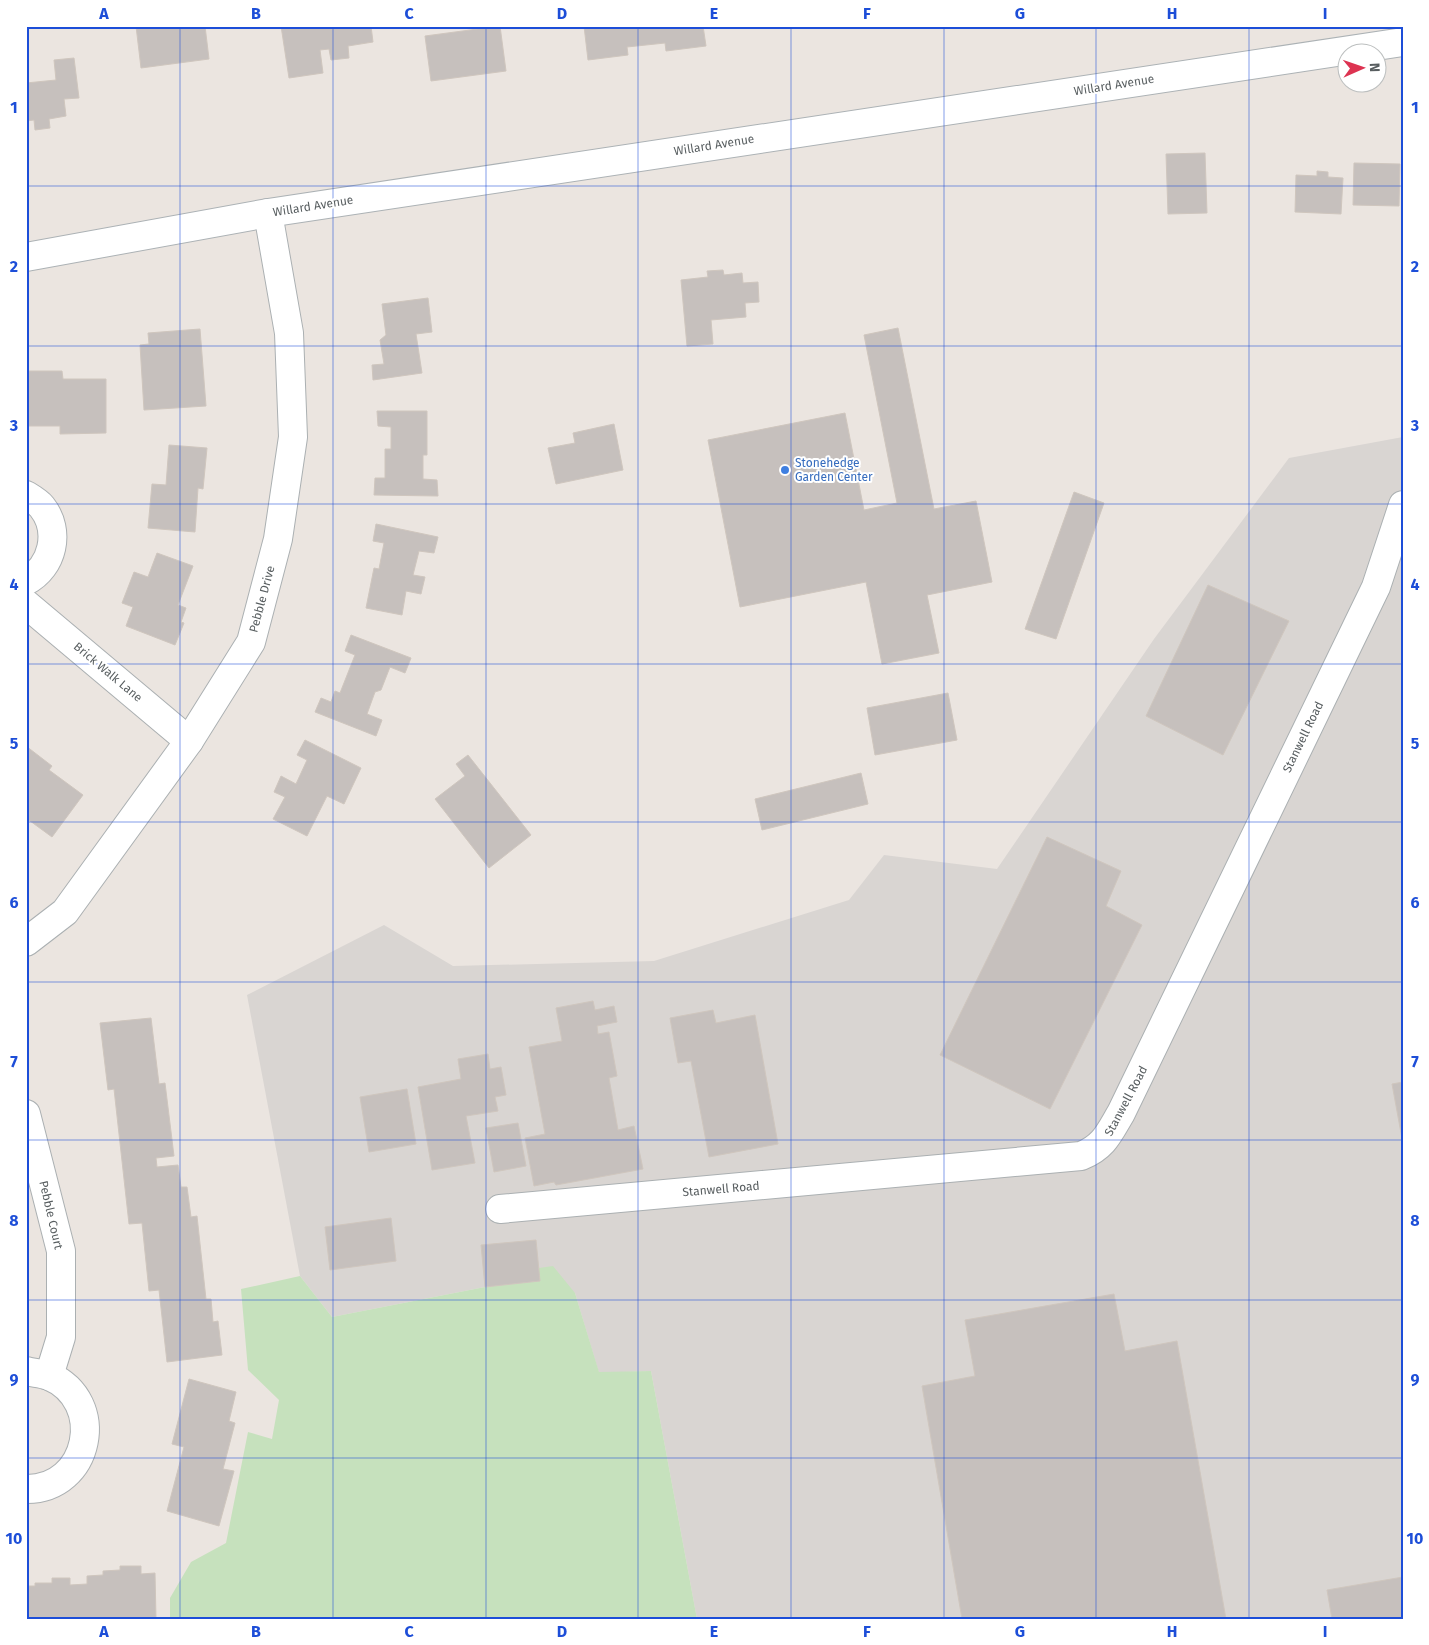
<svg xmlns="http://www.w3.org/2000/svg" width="1429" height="1645" font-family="'Fira Sans',sans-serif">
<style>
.industrial{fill:#d9d5d2}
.green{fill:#c6e1bd}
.building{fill:#c6c0bd;stroke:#cfc6be}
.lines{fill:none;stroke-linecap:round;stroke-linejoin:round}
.street-casing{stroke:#abb0b2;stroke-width:30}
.secondary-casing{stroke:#acb2b5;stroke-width:30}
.street{stroke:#fff;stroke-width:28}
.secondary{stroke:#fff;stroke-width:28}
.grid{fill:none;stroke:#1d4ed8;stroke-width:1;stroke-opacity:0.55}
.shop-dot{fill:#3f7fe0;stroke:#fff;stroke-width:2}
.labels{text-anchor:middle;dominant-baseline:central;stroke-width:4;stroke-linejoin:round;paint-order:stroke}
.street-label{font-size:12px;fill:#585e60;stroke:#fff}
.shop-label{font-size:12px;fill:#366cbe;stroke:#fff;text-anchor:start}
.neatline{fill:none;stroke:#1d4ed8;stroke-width:2}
.grid-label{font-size:16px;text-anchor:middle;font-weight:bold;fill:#1d4ed8}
</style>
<rect width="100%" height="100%" fill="#ebe5e0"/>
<polygon class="industrial" points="1403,437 1403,1619 697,1619 651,1371 599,1373 575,1293 540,1281 485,1287 332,1317 300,1276 247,995 384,925 453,966 654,961 849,900 884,855 997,869 1154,639 1289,458"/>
<polygon class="green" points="553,1266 575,1293 599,1372 651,1371 697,1619 170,1619 170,1598 191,1562 226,1543 248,1432 272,1439 279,1400 248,1370 241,1289 300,1276 332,1317 485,1287 539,1281 539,1268"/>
<g class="building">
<polygon points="136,26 205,26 209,59 141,68"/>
<polygon points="281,26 371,26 373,42 348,46 349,58 331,60 329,49 320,50 323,73 289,78"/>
<polygon points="500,26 506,71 431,81 425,36"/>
<polygon points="584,26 703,26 706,46 666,51 665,43 627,47 628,55 588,60"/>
<polygon points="74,58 79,98 64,99 66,116 49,119 50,128 35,130 34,120 26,121 26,83 56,80 54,60"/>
<polygon points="1205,153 1207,213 1168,214 1166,154"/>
<polygon points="1354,163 1400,164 1399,206 1353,205"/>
<polygon points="1317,171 1328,172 1328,177 1343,178 1341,214 1295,212 1296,175 1317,176"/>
<polygon points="723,270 724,275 742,273 743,283 758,282 759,302 745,303 746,317 711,320 713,344 687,346 681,280 708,277 707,271"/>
<polygon points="428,298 432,332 416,334 422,373 373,380 372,365 384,364 380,340 386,335 382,304"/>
<polygon points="898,328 934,509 976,501 992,582 927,595 939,653 882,664 866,582 740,607 708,440 845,413 864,510 897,503 864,335"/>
<polygon points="200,329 206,406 144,410 140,345 149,344 148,333"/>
<polygon points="26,371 62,371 63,379 106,379 106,433 60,434 60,426 26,426"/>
<polygon points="377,411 427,411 427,455 423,455 423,479 437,480 438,496 374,495 375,478 385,478 385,449 391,449 391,427 378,426"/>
<polygon points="614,424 623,470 556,484 548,448 575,443 573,433"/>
<polygon points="169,445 207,448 203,489 198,488 195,532 148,528 152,484 166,485"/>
<polygon points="1074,492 1104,503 1056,639 1025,629"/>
<polygon points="376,524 438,537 434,553 419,551 413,575 425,577 421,594 406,591 402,615 366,608 374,568 379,569 384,543 373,541"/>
<polygon points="157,553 193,566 178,605 186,608 181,622 184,623 175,645 126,626 133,607 122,603 134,572 148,577"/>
<polygon points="1208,585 1289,621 1223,755 1146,716"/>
<polygon points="351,635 411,658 405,673 390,667 381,690 375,692 367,714 382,720 376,736 315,712 321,698 331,702 335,691 340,693 355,655 345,651"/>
<polygon points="948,693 957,740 875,755 867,708"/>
<polygon points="305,740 361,768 344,804 327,796 307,836 273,819 285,797 274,792 281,776 296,784 307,760 297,755"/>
<polygon points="26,746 52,766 49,770 83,795 52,837 26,818 26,798 29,795 26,793"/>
<polygon points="468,755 531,835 489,868 435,799 465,776 456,764"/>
<polygon points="861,773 868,804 762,830 755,799"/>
<polygon points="1047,837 1121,871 1106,906 1142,925 1050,1109 940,1055"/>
<polygon points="593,1001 595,1010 614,1006 617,1022 597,1026 598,1034 609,1032 617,1076 609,1078 618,1130 634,1126 643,1169 556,1185 554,1182 534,1186 525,1138 545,1134 529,1047 562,1041 556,1008"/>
<polygon points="713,1010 716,1023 755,1015 778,1144 709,1157 691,1061 678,1063 670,1018"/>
<polygon points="151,1018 159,1084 165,1083 174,1156 156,1158 157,1167 178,1165 181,1187 187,1187 191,1217 197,1216 206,1299 211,1299 213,1322 218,1321 222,1355 167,1362 159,1290 149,1291 142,1223 129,1224 114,1089 108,1090 100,1023"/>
<polygon points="488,1054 490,1069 501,1067 506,1095 495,1097 498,1111 466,1116 475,1163 432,1170 418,1087 461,1079 458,1059"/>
<polygon points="1403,1082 1403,1144 1392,1084"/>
<polygon points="407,1089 416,1144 369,1152 360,1097"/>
<polygon points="518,1123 526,1166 494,1172 486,1128"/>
<polygon points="391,1218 396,1261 330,1270 325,1227"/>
<polygon points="536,1240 540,1281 485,1287 481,1245"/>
<polygon points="1114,1294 1125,1351 1177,1341 1226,1619 962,1619 922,1386 975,1376 965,1320"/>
<polygon points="189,1379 236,1392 229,1421 235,1423 223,1469 234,1471 219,1526 167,1511 184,1447 172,1444"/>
<polygon points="120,1566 141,1566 141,1574 155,1573 156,1619 26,1619 26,1586 35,1586 35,1583 52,1583 52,1578 70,1578 70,1585 87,1584 87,1576 103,1575 103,1571 120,1570"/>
<polygon points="1403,1577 1403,1619 1332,1619 1327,1590"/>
</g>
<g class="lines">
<g class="street-casing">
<g id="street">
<path d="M26 495C31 498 38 502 42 507 61 531 53 567 26 581"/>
<polyline points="26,604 189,741"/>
<polyline points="26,942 65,912 189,741 251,642 278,539 293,437 289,333 268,213"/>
<polyline points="26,1114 61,1251 61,1337 49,1376"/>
<path d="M500 1209 1081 1156C1104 1147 1109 1133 1121 1113L1376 587 1403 505"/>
<path d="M26 1371C33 1373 42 1373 49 1376 108 1401 90 1490 26 1489"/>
</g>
</g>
<g class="secondary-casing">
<polyline id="secondary" points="26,257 268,213 1403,42"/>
</g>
<use href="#street" class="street"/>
<use href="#secondary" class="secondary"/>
</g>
<path class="grid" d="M180 26V1619M333 26V1619M486 26V1619M638 26V1619M791 26V1619M944 26V1619M1096 26V1619M1249 26V1619M26 186H1403M26 346H1403M26 504H1403M26 664H1403M26 822H1403M26 982H1403M26 1140H1403M26 1300H1403M26 1458H1403"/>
<circle class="shop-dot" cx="785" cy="470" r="5"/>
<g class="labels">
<g class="street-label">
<text transform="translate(1114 85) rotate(-9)">Willard Avenue</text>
<text transform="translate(714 145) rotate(-9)">Willard Avenue</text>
<text transform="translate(313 206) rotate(-9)">Willard Avenue</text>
<text transform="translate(262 599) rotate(-75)">Pebble Drive</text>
<text transform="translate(108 672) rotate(40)">Brick Walk Lane</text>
<text transform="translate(1303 737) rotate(-64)">Stanwell Road</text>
<text transform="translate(1126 1101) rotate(-62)">Stanwell Road</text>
<text transform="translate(721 1189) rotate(-5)">Stanwell Road</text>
<text transform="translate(51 1215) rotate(77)">Pebble Court</text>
</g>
<g class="shop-label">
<text x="795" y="463">Stonehedge<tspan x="795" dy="14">Garden Center</tspan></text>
</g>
</g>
<rect width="1429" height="1645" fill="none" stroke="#ffffff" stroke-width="55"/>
<g transform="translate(1362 68) rotate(88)"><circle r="24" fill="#ffffff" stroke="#bcbfbf"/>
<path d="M0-4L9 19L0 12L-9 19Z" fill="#dd3351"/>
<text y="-8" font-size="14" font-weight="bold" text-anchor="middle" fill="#585e60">N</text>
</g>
<rect x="28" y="28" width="1374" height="1590" class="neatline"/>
<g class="grid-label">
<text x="104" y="19">A</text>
<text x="256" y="19">B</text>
<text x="409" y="19">C</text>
<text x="562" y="19">D</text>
<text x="714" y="19">E</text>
<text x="867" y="19">F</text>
<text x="1020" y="19">G</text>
<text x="1172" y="19">H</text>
<text x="1325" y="19">I</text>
<text x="14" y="113">1</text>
<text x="1415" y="113">1</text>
<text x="14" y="272">2</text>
<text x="1415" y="272">2</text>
<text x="14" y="431">3</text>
<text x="1415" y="431">3</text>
<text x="14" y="590">4</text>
<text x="1415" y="590">4</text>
<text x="14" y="749">5</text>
<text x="1415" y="749">5</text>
<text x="14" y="908">6</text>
<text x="1415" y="908">6</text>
<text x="14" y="1067">7</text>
<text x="1415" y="1067">7</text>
<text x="14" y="1226">8</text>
<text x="1415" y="1226">8</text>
<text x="14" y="1385">9</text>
<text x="1415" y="1385">9</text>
<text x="14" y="1544">10</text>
<text x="1415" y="1544">10</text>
<text x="104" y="1637">A</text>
<text x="256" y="1637">B</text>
<text x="409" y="1637">C</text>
<text x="562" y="1637">D</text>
<text x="714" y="1637">E</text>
<text x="867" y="1637">F</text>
<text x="1020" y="1637">G</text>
<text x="1172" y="1637">H</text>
<text x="1325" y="1637">I</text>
</g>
</svg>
